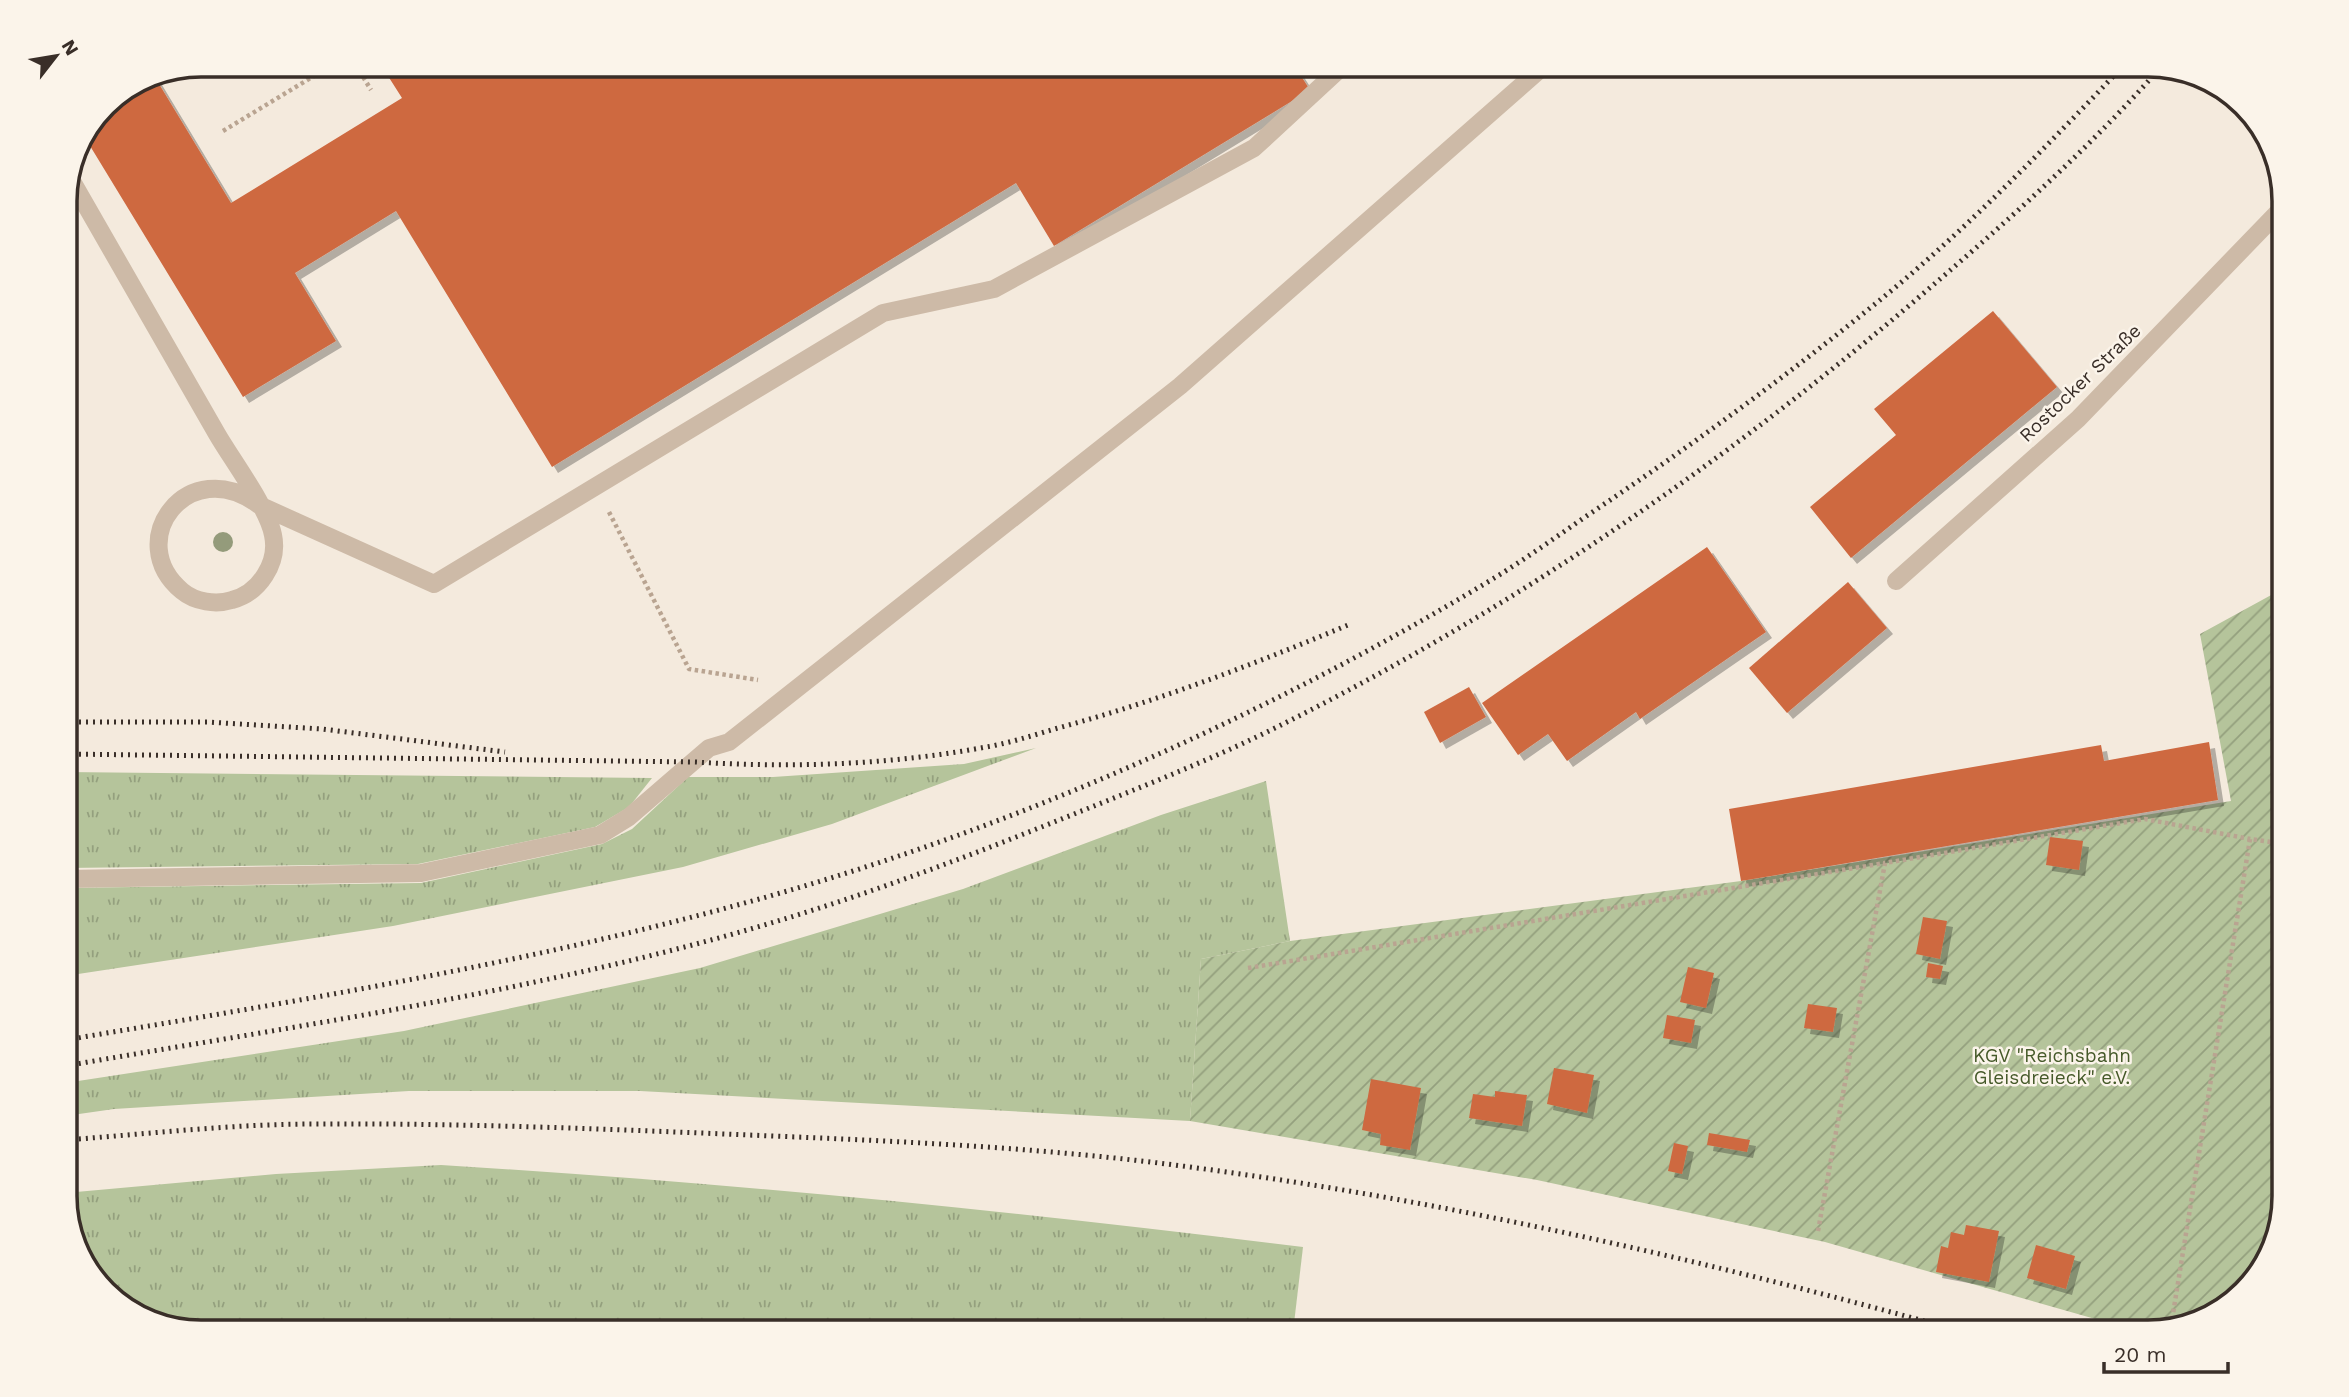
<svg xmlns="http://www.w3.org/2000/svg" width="2349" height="1397" font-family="'Work Sans',sans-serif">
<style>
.grass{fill:url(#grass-tufts)}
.garden{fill:url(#garden-furrows)}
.building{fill:#ce6941;filter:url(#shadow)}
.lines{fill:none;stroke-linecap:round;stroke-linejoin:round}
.path{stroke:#b9a491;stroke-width:4.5;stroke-dasharray:3.5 3.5;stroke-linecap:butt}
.minor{stroke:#cdbaa7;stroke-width:18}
.rail{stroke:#392e28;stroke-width:5;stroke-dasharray:2 5;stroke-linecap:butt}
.tree{fill:#949b7b}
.labels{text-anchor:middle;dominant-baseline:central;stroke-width:5;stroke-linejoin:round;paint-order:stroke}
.street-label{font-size:19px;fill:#392e28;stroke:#fbf4ea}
.park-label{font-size:19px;fill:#465a2a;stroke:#fbf4ea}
.rim{fill:none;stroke:#392e28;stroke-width:3.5}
</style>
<defs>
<pattern id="grass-tufts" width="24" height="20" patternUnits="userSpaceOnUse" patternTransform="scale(1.75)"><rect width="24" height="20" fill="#b5c49b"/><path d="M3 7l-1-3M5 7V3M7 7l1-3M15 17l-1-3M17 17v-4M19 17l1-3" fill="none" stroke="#94a07e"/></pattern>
<pattern id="garden-furrows" width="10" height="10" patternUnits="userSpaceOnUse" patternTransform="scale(1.75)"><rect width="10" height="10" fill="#b5c49b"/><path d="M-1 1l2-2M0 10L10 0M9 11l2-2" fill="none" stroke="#94a07e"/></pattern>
<filter id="shadow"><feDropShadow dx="6" dy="6" stdDeviation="0" flood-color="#0004"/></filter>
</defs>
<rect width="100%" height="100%" fill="#f4eadd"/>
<g class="grass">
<polygon points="1036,748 832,824 683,867 393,926 65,976 65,888 421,883 602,844 632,829 688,777 773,777 964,764"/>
<polygon points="65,772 652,778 629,807 595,827 418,864 65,868"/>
<polygon points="1266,781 1290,941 1201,959 1190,1121 640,1091 409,1091 114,1109 65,1116 65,1083 404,1031 700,968 963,889 1161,815"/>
<path d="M441 1165C730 1183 1016 1211 1303 1247L1293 1332H201L133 1314 83 1264 65 1204V1193L276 1174Z"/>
</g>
<polygon class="garden" points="2284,588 2284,1196 2266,1264 2216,1314 2141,1332 1825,1242 1537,1180 1190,1121 1201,959 1290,941 1741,881 2231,801 2200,634"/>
<g class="building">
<polygon points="381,65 1294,65 1310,90 1054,246 1016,183 552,467 396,211 295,273 336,341 243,397 84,136 105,104 153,74 231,203 402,98"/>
<polygon points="1993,311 2057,387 1851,558 1810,507 1896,435 1874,409"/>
<polygon points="1707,547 1766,632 1640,719 1636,712 1567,761 1548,734 1518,755 1482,703"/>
<polygon points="1848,582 1887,628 1787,713 1749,668"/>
<polygon points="1469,687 1486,717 1440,743 1424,712"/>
<polygon points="2209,742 2218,800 1741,881 1729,809 2101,745 2104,761"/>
<polygon points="2050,837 2083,841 2079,870 2046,865"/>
<polygon points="1923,917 1947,921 1940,959 1916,954"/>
<polygon points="1928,963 1943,966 1940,979 1926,977"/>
<polygon points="1688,967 1714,973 1706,1008 1680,1002"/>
<polygon points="1808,1004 1837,1008 1833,1032 1804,1028"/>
<polygon points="1667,1015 1695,1020 1691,1043 1663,1038"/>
<polygon points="1554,1068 1594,1075 1587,1113 1547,1104"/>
<polygon points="1371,1079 1421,1088 1410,1150 1380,1145 1381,1134 1362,1130"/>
<polygon points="1495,1091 1527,1095 1522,1126 1469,1118 1473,1094 1495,1097"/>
<polygon points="1709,1133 1750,1140 1747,1152 1707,1145"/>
<polygon points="1674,1143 1688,1146 1682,1174 1668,1171"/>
<polygon points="1966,1225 1999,1231 1989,1282 1936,1272 1941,1246 1948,1248 1951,1232 1964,1235"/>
<polygon points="2036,1245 2075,1256 2066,1289 2027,1278"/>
</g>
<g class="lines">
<g class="path">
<polyline points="356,65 371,90"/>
<polyline points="223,131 332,65"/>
<polyline points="609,512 689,669 758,680"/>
<polyline points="1248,968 1885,863"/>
<polyline points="1818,1231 1885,863 2145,819 2250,839"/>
<polyline points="2171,1326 2250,839 2284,844"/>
</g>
<g class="minor">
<path d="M69 176C118 262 167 348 217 434 232 460 268 508 273 535 279 563 259 593 232 600 216 605 195 602 182 591 122 541 188 452 259 505L434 584 883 313 994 289 1254 148 1344 65"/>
<polyline points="65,547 65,552"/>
<polyline points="1896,581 2078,419 2284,206"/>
<polyline points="65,879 421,873 600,835 629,817 709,748 729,742 1180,386 1545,65"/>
</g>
<g class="rail">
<polyline points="65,722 207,722 322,729 505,752"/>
<path d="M65 754 695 762C792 768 890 765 986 747 1010 743 1034 735 1058 728 1158 701 1252 665 1348 625"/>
<path d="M65 1040C292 1002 519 965 741 904 1003 833 1259 720 1491 580 1524 560 1556 537 1588 515 1688 448 1787 376 1880 300 1967 229 2047 146 2124 65"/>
<path d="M65 1066C295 1026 529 993 754 928 865 896 972 855 1079 812 1149 784 1220 756 1287 722 1514 608 1726 462 1918 298 2002 226 2087 151 2160 68"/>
<path d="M65 1140C148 1134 232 1124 315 1124 460 1123 605 1129 749 1135 894 1141 1038 1147 1182 1166 1446 1200 1708 1261 1964 1332"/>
</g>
</g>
<circle class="tree" cx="223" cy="542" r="10"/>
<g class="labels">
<g class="street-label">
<text transform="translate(2080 383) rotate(-44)">Rostocker Straße</text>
</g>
<g class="park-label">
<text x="2052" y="1055">KGV "Reichsbahn<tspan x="2052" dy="22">Gleisdreieck" e.V.</tspan></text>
</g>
</g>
<path d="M0 0H2349V1397H0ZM201 77H2148A124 124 0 0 1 2272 201V1196A124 124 0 0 1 2148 1320H201A124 124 0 0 1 77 1196V201A124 124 0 0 1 201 77Z" fill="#fbf4ea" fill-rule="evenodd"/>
<path class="rim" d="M201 77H2148A124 124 0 0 1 2272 201V1196A124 124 0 0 1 2148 1320H201A124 124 0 0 1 77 1196V201A124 124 0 0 1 201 77Z"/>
<g transform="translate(56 56) rotate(59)" stroke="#fbf4ea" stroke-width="5" paint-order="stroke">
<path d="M0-5L12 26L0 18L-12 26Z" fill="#392e28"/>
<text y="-10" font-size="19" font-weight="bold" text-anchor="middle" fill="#392e28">N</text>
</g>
<path d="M2104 1362v10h124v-10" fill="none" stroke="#392e28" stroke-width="3.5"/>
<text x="2114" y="1362" font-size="21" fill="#392e28" stroke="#fbf4ea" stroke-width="5" paint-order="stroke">20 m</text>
</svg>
